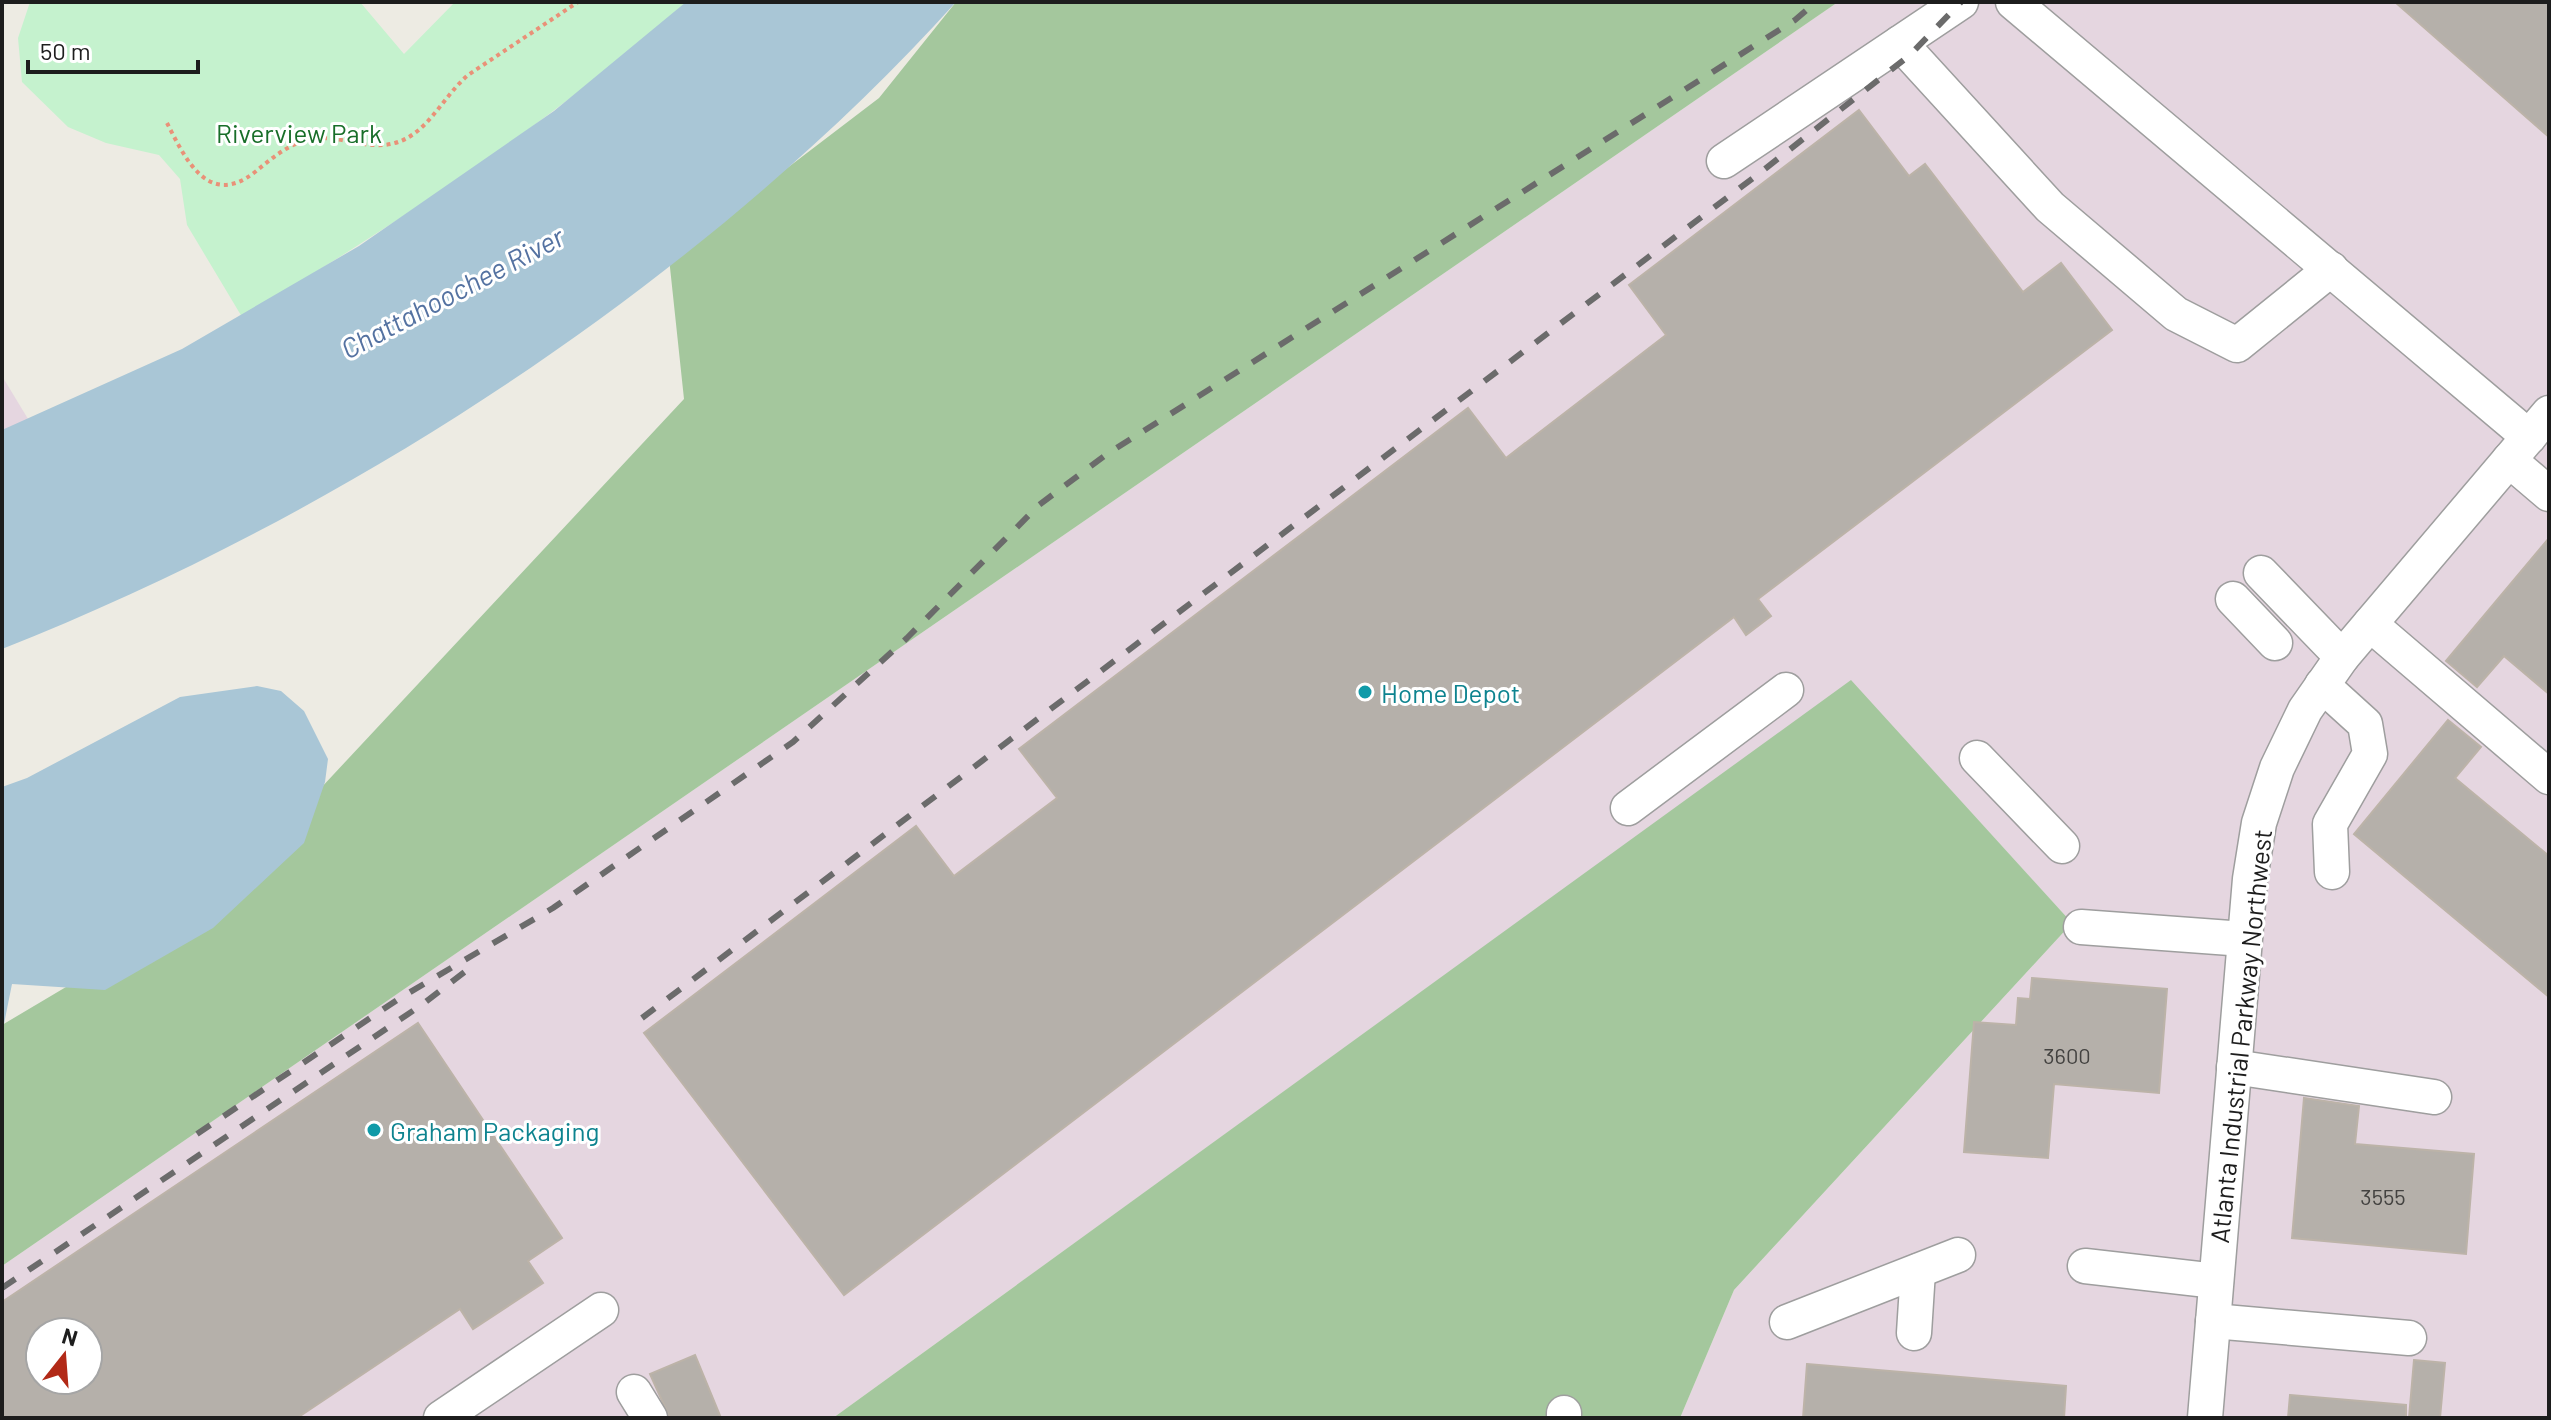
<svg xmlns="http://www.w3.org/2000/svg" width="2551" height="1420" font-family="Barlow,sans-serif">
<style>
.industrial{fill:#e5d6e0;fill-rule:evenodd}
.forest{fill:#a4c79d}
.park{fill:#c5f2ce}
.water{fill:#a9c6d6}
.building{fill:#b5b0aa;stroke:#bcb3a8;stroke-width:2;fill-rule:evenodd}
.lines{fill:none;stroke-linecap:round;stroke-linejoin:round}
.minor-casing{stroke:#9e9e9e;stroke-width:37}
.path{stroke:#e99178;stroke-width:4;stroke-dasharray:4 4;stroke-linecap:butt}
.minor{stroke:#fff;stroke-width:34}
.rail{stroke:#6b6b6b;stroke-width:6;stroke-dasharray:16 16;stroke-linecap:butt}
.culture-dot{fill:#0f9aa8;stroke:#fff;stroke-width:3}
.labels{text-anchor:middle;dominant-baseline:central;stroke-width:6;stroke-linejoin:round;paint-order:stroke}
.number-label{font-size:22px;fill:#434240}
.park-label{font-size:26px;fill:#186e29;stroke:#fff}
.culture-label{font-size:26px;fill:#0d838f;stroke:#fff;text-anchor:start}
.street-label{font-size:26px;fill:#1d1d1d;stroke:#fff}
.water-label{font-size:28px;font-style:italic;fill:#5472a1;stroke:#fff}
</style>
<rect width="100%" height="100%" fill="#edebe3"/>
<g class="industrial">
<path d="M1838 2H2549V1418H1680L1734 1290 2072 923 1851 681 833 1418H2V1266ZM40 1332H88V1380H40Z"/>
<polygon points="2,376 45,447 2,460"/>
</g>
<g class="forest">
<polygon points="956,2 1838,2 2,1266 2,1025 221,895 684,399 669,258 879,98"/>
<polygon points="1851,680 2072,923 1734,1290 1680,1418 833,1418"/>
</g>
<path class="park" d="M30 2H360L404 54 455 2H686C550 124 398 223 242 317L187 225 180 179 159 155 106 143 68 127 22 82 18 38Z"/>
<g class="water">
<path d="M686 2H956C706 279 348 513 2 649V430L182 349 359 246 554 111Z"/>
<polygon points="257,686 281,691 304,711 328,759 325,782 304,843 213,928 105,990 12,984 2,1034 2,787 27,778 180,697"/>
</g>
<g class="building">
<polygon points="2395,2 2549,2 2549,137"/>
<polygon points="1859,110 1909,176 1925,164 2023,292 2061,263 2112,330 1758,599 1771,616 1746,635 1734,617 844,1295 644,1033 916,826 954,876 1057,798 1019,749 1468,408 1506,458 1666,335 1629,285"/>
<polygon points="2549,538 2549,694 2504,656 2477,687 2446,661"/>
<polygon points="2448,720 2481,747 2455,778 2549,856 2549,997 2354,834"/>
<polygon points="2032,978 2167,989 2159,1093 2054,1084 2048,1158 1964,1152 1974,1022 2016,1025 2018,998 2030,999"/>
<path d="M418 1023 562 1238 528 1261 543 1283 473 1329 460 1309 297 1418H2V1302ZM40 1332H88V1380H40Z"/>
<polygon points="2304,1098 2359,1106 2355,1144 2474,1154 2466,1254 2292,1238"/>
<polygon points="695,1355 721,1418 670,1418 659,1394 650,1374"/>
<polygon points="2414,1360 2445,1363 2440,1418 2409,1418"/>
<polygon points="1807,1364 2066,1386 2064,1418 1803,1418"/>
<polygon points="2290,1395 2406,1405 2406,1418 2288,1418"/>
</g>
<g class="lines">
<g class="minor-casing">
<g id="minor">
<polyline points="2013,2 2529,437"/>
<polyline points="1900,43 2050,207 2176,314 2237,345 2331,269"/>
<polyline points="1724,161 1961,2"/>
<polyline points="2509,460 2549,494"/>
<polyline points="2261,573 2342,657"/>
<polyline points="2233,599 2275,643"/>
<polyline points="2370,624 2549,777"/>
<polyline points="2322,685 2365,724 2370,754 2330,824 2332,872"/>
<polyline points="1977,758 2062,846"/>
<polyline points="1628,808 1786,690"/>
<polyline points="2081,927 2244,939"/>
<polyline points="2234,1067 2434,1097"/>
<polyline points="2085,1266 2216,1281"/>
<polyline points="2213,1321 2409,1338"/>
<polyline points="1787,1322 1958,1255"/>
<polyline points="1914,1333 1918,1271"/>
<polyline points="634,1392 650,1418"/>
<polyline points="1564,1413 1564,1418"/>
<polyline points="441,1418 601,1310"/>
<polyline points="2205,1418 2250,879 2259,823 2277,768 2305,710 2342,657 2549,413"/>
</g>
</g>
<path class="path" d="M167 123C185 158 208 209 255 172 271 159 287 145 307 140 331 134 350 144 374 145 423 148 437 102 468 75L578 2"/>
<use href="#minor" class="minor"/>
<g class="rail">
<polyline points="642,1018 1761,172 1910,55 1961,2"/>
<polyline points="197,1134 400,998 553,908 793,742 907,638 1039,505 1107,454 1795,20 1816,2"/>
<polyline points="2,1288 423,1004 475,964"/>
</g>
</g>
<g class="culture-dot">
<circle cx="1365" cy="692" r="8"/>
<circle cx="374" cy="1130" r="8"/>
</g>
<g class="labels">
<g class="number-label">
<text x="2067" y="1055">3600</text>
<text x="2383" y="1196">3555</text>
</g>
<g class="park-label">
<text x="299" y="132">Riverview Park</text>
</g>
<g class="culture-label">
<text x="1381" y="692">Home Depot</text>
<text x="390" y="1130">Graham Packaging</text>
</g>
<g class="street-label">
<text transform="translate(2240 1036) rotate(-84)">Atlanta Industrial Parkway Northwest</text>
</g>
<g class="water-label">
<text transform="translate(452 292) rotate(-28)">Chattahoochee River</text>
</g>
</g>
<rect width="2551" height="1420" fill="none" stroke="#1d1d1d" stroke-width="8"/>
<g transform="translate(64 1356) rotate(17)"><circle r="38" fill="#ffffff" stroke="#a5a5a5" stroke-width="2"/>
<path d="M0-6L14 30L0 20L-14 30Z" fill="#b22917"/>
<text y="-12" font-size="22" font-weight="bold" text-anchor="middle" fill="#1d1d1d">N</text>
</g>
<path d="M28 60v12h170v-12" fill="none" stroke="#1d1d1d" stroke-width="4"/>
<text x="40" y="60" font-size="24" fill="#1d1d1d" stroke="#ffffff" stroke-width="6" paint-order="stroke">50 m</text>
</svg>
